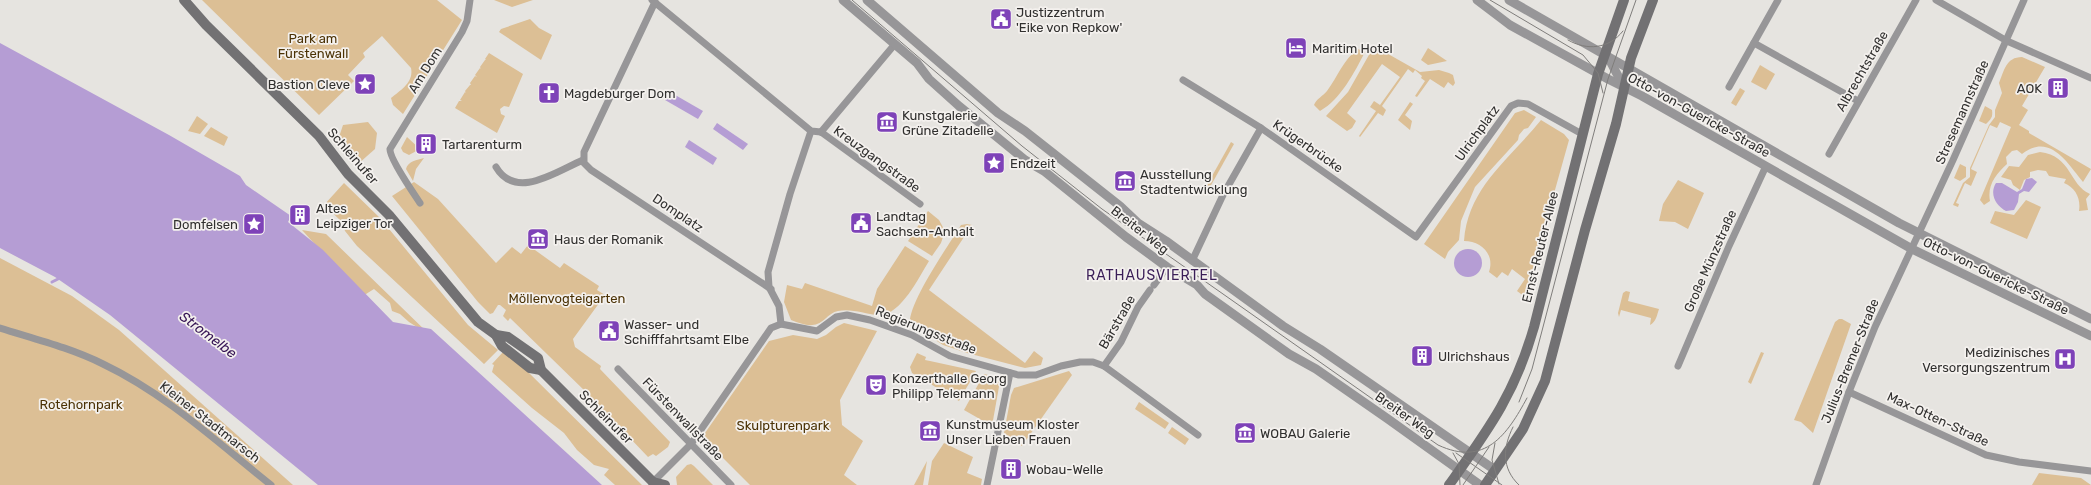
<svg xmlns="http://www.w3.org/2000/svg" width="2091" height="485" font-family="Rubik,sans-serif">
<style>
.green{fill:#dcbf95}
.water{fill:#b59dd4}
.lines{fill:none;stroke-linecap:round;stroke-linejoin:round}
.stream{stroke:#b59dd4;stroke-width:3}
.minor{stroke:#979698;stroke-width:7}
.tertiary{stroke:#979698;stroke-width:9}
.secondary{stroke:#727173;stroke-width:10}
.tram{stroke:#7f7d7b;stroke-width:1}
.labels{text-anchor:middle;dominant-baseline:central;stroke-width:3.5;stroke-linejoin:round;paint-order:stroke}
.poi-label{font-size:13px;fill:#31302f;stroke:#f4f1ee;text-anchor:start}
.park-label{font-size:13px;fill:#4b3205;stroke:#f4f1ee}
.street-label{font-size:13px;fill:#31302f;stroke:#f4f1ee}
.neighbourhood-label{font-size:14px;letter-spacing:1px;fill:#3a1e57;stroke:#f4f1ee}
.water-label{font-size:14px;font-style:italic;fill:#361455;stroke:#f4f1ee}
</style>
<rect width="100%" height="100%" fill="#e6e4e0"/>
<g class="green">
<path d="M202 0H437L462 20 403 114 393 105 391 98C401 90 414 82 411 68L382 36 363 53 365 57 348 75 354 81 319 115Z"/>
<polygon points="494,0 533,0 512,7"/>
<polygon points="530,19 539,28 552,35 541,60 499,32 501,29"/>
<polygon points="1374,46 1420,72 1439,70 1449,73 1453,75 1455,83 1453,86 1448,82 1444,88 1430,79 1417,97 1415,96 1425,81 1421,78 1422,76 1415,70 1413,73 1408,69 1382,106 1386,110 1383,116 1378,113 1360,137 1359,136 1376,111 1370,107 1374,101 1380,105 1400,77 1382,64 1347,113 1356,121 1352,128 1347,131 1326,116 1348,92"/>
<polygon points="1428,48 1447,61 1428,65 1421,60"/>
<path d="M1358 49 1365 52C1354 73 1341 99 1320 111L1314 105C1316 99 1323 96 1327 91 1338 76 1343 60 1358 49Z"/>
<polygon points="489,53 523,74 509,107 504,106 500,109 501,114 505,116 497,133 455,108 459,101 462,101 460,100 465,92 466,93 465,91 470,85 471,85 470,83 475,76 477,77 475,75 480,68 481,69 480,67 485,60 486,60 485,59"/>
<path d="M2022 57 2045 67 2022 106 2028 110 2019 125 2029 131V133L2091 169 2083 182C2068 164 2050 132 2022 154L2017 150 2012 151 2006 157 2007 164C1996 174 1987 185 1990 201L1984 205 1980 200 2011 127 2000 122 1997 128 1990 125 1971 169 1977 172 1971 186 1965 183 1956 203 1959 204 1958 207 1953 205 1963 183 1970 177V168L1989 125 1995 117V110L2002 93 1999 83C2004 71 2006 57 2022 57Z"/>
<polygon points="1760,65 1775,74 1766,90 1751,82"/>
<polygon points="1740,88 1745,91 1736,106 1731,103"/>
<polygon points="1410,102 1413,104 1405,115 1412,121 1410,130 1398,120"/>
<path d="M1985 106 1992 110C1993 117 1991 119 1986 124L1979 121Z"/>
<polygon points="1524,110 1536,117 1528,128 1524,129 1519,135 1518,140 1475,187 1461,221 1459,240 1448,252 1445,259 1424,244 1515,113"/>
<polygon points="197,116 208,124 200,134 188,131"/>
<path d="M1541 120 1564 134 1569 140 1525 297 1517 291 1525 279 1512 269 1508 276 1502 272 1497 278 1489 272C1495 254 1481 241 1464 241 1468 187 1509 160 1541 120Z"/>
<polygon points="368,122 377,133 375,149 358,164 338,140 343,125"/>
<polygon points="211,127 228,137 224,146 204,136"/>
<polygon points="407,137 420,149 409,155 403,152 401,148"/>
<polygon points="1231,142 1234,144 1205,196 1202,194"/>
<path d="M2040 152C2072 156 2069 185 2090 194L2086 199 2088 210 2079 211C2081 199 2076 188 2064 183L2066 179 2049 176 2046 171 2038 170 2030 172V177L2024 180 2020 190 2013 185 2011 180 2001 177 2009 166 2019 167 2028 155Z"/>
<path d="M424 158 416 169 413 181 406 169C408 161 417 160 424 158Z"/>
<polygon points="1960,164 1966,167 1966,177 1960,181 1954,178"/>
<polygon points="1678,180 1704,193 1688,229 1675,222 1659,221 1663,204"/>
<polygon points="414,182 438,199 496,263 512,247 521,254 528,245 560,268 564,263 599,286 597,290 605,295 573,339 575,347 601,366 600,369 670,442 668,447 656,456 653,454 648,457 588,394 510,318 508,321 503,316 506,310 500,305 498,305 493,313 490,314 478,302 392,196"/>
<polygon points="344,183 380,218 468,325 498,350 484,364 357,246 345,231 341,221 324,205"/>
<polygon points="2026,200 2041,207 2027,239 1990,223 1995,211 2014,215"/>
<polygon points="928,211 939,220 945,231 941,243 932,256 908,241"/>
<path d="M967 224 972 225 929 290 1025 363 1034 351 1043 358 1041 365 1025 368 967 353 943 345 922 331 910 326C906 305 949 245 961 225Z"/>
<polygon points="302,230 326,234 431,336 409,322 400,314 392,311 390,303 374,289 366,294 360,294"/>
<path d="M905 246 929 261C919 277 900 317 878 315 865 314 851 308 838 311 833 312 829 315 825 319 814 329 804 325 791 320L784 302 787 285 802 289 805 283 872 306 877 289Z"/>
<polygon points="0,258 72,296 119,330 293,485 0,485"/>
<path d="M1626 291 1630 292 1628 301 1659 309C1657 315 1656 322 1650 325L1651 318 1621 310 1619 317 1618 313 1623 293Z"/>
<polygon points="1839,319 1842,319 1851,324 1813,433 1801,422 1794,420 1835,322"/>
<polygon points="844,323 877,331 840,400 842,425 863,441 844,475 857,485 750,485 704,439 705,433 769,341 793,335 817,339 826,335 836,327"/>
<polygon points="503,352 522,366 642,485 615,485 604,475 609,469 594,465 577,450 564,433 532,408 492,372 494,365 492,364"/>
<polygon points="1761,352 1764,353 1751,384 1748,382"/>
<polygon points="917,353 926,357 925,360 930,361 976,371 959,401 912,373 910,367"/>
<polygon points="1069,371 1072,375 1022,446 1004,433 1011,395 1014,388"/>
<polygon points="984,374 997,377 1000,381 992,426 964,410"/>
<polygon points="1139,402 1169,423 1165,429 1135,409"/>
<polygon points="1172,427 1189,439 1185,445 1168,433"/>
<polygon points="944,443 973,457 967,473 982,479 981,485 928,485 932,461"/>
<polygon points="927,461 923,485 914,485"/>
<polygon points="691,464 694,466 713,485 677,485 676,477 687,465"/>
<polygon points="2039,473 2081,478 2091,485 2032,485"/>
</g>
<g class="water">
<polygon points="0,43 169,135 240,176 246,185 291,216 288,222 323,250 393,322 431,329 602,485 318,485 110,315 55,277 0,248"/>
<polygon points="670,92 703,111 698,119 665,100"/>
<polygon points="717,123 748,144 743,150 713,129"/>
<polygon points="689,140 717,158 713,165 685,147"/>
<path d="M2032 178 2037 182 2029 192 2024 191 2019 194 2018 202 2014 210 2006 211C1996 206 1989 194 1996 183H2002L2017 192 2022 189 2026 179Z"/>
<circle cx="1468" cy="263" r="14"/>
</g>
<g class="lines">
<polyline class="stream" points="52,282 58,279"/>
<g class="minor">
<polyline points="652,0 811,131 821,132"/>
<polyline points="1936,0 2007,41 2091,78"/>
<polyline points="655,2 584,152 584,163 591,170 771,289"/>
<polyline points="1754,43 1858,101"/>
<polyline points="1183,80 1261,128 1416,237 1511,106 1518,103 1528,104 1582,134"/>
<polyline points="1729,87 1778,0"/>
<polyline points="821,132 920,204"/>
<polyline points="821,132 895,44"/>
<polyline points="1829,154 1916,0"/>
<path d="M496 167C516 201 557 171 583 160"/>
<path d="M420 203C414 194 389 158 390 149L462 32 467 21 470 0"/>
<polyline points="1192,261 1223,195 1261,128"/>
<polyline points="1154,285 1167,267"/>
<polyline points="781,324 779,306 769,287 768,272 790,194 811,131"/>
<path d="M0 328C35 339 71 348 103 364 166 394 217 442 271 485"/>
<polyline points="1104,366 1121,342 1138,307 1150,290"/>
<polyline points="1678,366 1729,246 1766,166"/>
<polyline points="618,369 731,485"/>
<polyline points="1849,392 1986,455 2019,462 2091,471"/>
<polyline points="653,482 691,444 771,328 781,324 817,331 836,317 847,315 870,320 912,335 950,356 1018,375 1036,375 1061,366 1080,362 1093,362 1104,366 1198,435"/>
<polyline points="987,485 1010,373"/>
<polyline points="1816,485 1849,392 1875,327 1953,160 2024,0"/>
</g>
<g class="tertiary">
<polyline points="843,0 917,63 929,79 959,106 1025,160 1044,171 1126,237 1167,267 1197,285 1205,294 1289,354 1316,369 1388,419 1480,485"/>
<polyline points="867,0 998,113 1025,131 1120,206 1138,223 1166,241 1283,326 1320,349 1495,470"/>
<polyline points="1477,0 1510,25 1608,79 1642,96 1912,249 2091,336"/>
<polyline points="1509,0 1899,223 2091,319"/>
<polyline points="1609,59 1624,87"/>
</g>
<g class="secondary">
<polyline points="184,0 206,25 319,136 348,174 389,215 478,322 496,335 502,346 530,368 541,370"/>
<polyline points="496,335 508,337 538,358 541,370 653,482 654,485"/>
<polyline points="653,482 665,485"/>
<path d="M1449 485C1488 430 1515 394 1534 327L1598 74 1624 0"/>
<polyline points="1485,485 1523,429 1545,381 1585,230 1616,124 1631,58 1653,0"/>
</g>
<g class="tram">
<path d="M852 0 1022 146 1102 209 1438 445C1485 467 1507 435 1527 398"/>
<polyline points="1490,0 1583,55 1598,73 1603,93"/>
<path d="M1568 40C1587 51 1609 49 1623 31"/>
<polyline points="1519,402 1532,369 1608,79 1636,0"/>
<path d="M1513 427C1503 447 1501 468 1519 485"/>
<polyline points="1495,443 1492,460 1499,484"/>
<polyline points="1453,453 1459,464 1460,485"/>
<polyline points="1456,453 1502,485"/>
<polyline points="1463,485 1489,447"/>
</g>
</g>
<defs>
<g id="civic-square" transform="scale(1.15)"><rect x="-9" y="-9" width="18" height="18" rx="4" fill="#7e42b8" stroke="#f4f1ee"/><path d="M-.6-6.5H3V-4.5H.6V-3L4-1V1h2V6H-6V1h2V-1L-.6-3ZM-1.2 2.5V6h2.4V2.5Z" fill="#fff"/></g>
<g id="hotel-square" transform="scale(1.15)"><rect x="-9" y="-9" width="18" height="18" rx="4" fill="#7e42b8" stroke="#f4f1ee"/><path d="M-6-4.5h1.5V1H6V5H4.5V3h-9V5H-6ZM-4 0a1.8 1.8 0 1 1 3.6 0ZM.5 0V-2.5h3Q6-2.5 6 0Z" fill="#fff"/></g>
<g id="sight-square" transform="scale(1.15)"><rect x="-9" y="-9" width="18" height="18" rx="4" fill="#7e42b8" stroke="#f4f1ee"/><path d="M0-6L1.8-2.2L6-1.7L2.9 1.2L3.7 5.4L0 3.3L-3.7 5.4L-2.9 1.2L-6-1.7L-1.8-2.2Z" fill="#fff"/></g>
<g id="building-square" transform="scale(1.15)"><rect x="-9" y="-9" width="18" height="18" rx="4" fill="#7e42b8" stroke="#f4f1ee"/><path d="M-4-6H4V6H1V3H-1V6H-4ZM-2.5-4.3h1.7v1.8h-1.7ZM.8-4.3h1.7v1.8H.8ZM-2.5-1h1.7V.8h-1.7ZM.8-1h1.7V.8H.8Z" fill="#fff"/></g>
<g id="church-square" transform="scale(1.15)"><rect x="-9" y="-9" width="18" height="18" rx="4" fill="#7e42b8" stroke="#f4f1ee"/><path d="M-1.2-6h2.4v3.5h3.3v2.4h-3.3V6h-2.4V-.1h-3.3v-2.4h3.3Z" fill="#fff"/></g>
<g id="museum-square" transform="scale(1.15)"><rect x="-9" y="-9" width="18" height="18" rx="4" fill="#7e42b8" stroke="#f4f1ee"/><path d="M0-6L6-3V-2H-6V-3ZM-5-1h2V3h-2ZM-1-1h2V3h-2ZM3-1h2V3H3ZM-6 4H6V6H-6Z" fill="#fff"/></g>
<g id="hospital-square" transform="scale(1.15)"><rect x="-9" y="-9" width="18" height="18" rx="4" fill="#7e42b8" stroke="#f4f1ee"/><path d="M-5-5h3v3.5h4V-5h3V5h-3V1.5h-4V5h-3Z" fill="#fff"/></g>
<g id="theatre-square" transform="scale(1.15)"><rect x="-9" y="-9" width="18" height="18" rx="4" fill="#7e42b8" stroke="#f4f1ee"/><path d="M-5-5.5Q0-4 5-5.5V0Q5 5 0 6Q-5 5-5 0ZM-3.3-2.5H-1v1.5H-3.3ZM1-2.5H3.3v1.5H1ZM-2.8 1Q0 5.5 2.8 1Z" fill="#fff"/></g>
</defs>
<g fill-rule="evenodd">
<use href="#civic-square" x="1001" y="19"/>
<use href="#hotel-square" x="1296" y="48"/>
<use href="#sight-square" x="365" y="84"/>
<use href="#building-square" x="2058" y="88"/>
<use href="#church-square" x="549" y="93"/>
<use href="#museum-square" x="887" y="122"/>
<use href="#building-square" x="426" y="144"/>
<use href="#sight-square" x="994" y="163"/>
<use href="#museum-square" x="1125" y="181"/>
<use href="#building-square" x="300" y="215"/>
<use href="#civic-square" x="861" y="223"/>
<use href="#sight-square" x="254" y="224"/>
<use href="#museum-square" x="538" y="239"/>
<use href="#civic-square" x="609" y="331"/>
<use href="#building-square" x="1422" y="356"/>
<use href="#hospital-square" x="2065" y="359"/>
<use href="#theatre-square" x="876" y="385"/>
<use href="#museum-square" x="930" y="431"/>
<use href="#museum-square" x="1245" y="433"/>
<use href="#building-square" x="1011" y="469"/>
</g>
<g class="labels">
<g class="poi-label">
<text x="1016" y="12">Justizzentrum<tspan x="1016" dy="15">'Eike von Repkow'</tspan></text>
<text x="1312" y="48">Maritim Hotel</text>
<text x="350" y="84" text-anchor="end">Bastion Cleve</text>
<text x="2042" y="88" text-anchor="end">AOK</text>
<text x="564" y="93">Magdeburger Dom</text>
<text x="902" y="115">Kunstgalerie<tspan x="902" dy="15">Grüne Zitadelle</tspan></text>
<text x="442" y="144">Tartarenturm</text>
<text x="1010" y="163">Endzeit</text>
<text x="1140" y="174">Ausstellung<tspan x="1140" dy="15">Stadtentwicklung</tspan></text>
<text x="316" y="208">Altes<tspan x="316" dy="15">Leipziger Tor</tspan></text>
<text x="876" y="216">Landtag<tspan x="876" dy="15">Sachsen-Anhalt</tspan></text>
<text x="238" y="224" text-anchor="end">Domfelsen</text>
<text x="554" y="239">Haus der Romanik</text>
<text x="624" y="324">Wasser- und<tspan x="624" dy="15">Schifffahrtsamt Elbe</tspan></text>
<text x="2050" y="352" text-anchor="end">Medizinisches<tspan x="2050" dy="15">Versorgungszentrum</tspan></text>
<text x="1438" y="356">Ulrichshaus</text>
<text x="892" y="378">Konzerthalle Georg<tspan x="892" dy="15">Philipp Telemann</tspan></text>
<text x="946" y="424">Kunstmuseum Kloster<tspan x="946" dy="15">Unser Lieben Frauen</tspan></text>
<text x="1260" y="433">WOBAU Galerie</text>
<text x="1026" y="469">Wobau-Welle</text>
</g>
<g class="park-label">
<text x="313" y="38">Park am<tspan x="313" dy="15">Fürstenwall</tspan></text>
<text x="567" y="298">Möllenvogteigarten</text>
<text x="81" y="404">Rotehornpark</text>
<text x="783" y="425">Skulpturenpark</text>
</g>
<g class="street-label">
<text transform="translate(425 70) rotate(-58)">Am Dom</text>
<text transform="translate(1862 71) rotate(-60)">Albrechtstraße</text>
<text transform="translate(1962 112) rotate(-66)">Stresemannstraße</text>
<text transform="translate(1699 115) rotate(29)">Otto-von-Guericke-Straße</text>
<text transform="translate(1477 133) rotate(-54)">Ulrichplatz</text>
<text transform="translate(1308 146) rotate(35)">Krügerbrücke</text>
<text transform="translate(353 156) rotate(49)">Schleinufer</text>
<text transform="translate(877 159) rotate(36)">Kreuzgangstraße</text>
<text transform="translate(678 213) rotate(34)">Domplatz</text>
<text transform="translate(1140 230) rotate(38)">Breiter Weg</text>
<text transform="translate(1540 247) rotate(-76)">Ernst-Reuter-Allee</text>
<text transform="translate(1710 261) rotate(-66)">Große Münzstraße</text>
<text transform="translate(1996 276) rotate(26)">Otto-von-Guericke-Straße</text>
<text transform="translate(1117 322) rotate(-60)">Bärstraße</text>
<text transform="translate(926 330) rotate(22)">Regierungsstraße</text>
<text transform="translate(1850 361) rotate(-68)">Julius-Bremer-Straße</text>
<text transform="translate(1405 415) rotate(35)">Breiter Weg</text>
<text transform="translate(606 417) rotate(45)">Schleinufer</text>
<text transform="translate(683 419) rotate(46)">Fürstenwallstraße</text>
<text transform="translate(1938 419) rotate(25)">Max-Otten-Straße</text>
<text transform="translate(210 422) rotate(38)">Kleiner Stadtmarsch</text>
</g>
<g class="neighbourhood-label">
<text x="1152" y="275">RATHAUSVIERTEL</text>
</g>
<g class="water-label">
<text transform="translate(208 335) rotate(37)">Stromelbe</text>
</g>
</g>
</svg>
